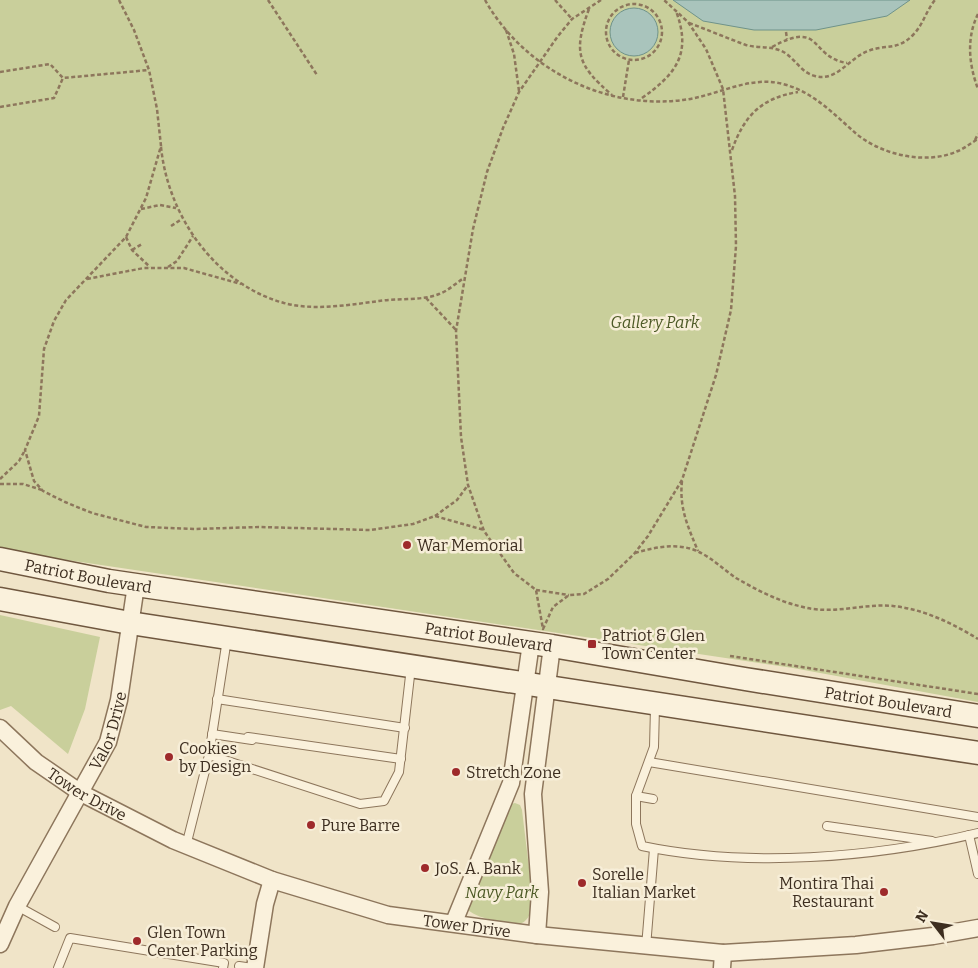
<svg xmlns="http://www.w3.org/2000/svg" width="978" height="968" font-family="Bitter,serif">
<style>
.green{fill:#c9cf9b}
.water{fill:#a9c4bc;stroke:#6f938a}
.lines{fill:none;stroke-linecap:round;stroke-linejoin:round}
.service-casing{stroke:#8d765c;stroke-width:10}
.minor-casing{stroke:#8d765c;stroke-width:19}
.secondary-casing{stroke:#6f573f;stroke-width:25}
.path{stroke:#8d765c;stroke-width:2.5;stroke-dasharray:4 2.5;stroke-linecap:butt}
.service{stroke:#faf1dc;stroke-width:8}
.minor{stroke:#faf1dc;stroke-width:16}
.secondary{stroke:#faf1dc;stroke-width:22}
.poi-dot{fill:#9e2a2b;stroke:#f7eed8;stroke-width:2}
.labels{text-anchor:middle;dominant-baseline:central;stroke-width:5;stroke-linejoin:round;paint-order:stroke}
.park-label{font-size:16px;font-style:italic;fill:#4d5a26;stroke:#f7eed8}
.poi-label{font-size:16px;fill:#3d2e20;stroke:#f7eed8;text-anchor:start}
.street-label{font-size:16px;fill:#3d2e20;stroke:#f7eed8}
</style>
<rect width="100%" height="100%" fill="#f0e4c8"/>
<g class="green">
<polygon points="0,0 978,0 978,702 793,668 0,550"/>
<polygon points="0,615 100,637 85,709 68,754 11,706 0,710"/>
<path d="M515 803 520 805 522 810 533 901C529 930 516 926 493 920 484 918 475 916 467 909L511 804Z"/>
</g>
<g class="water">
<polygon points="673,0 910,0 887,16 816,30 754,30 703,21"/>
<circle cx="634" cy="32" r="24"/>
</g>
<g class="lines">
<g class="service-casing">
<g id="service">
<polyline points="227,639 209,755 360,804 384,801 399,772 411,667"/>
<polyline points="217,699 405,728"/>
<path d="M655 707 654 747 636 796V824L642 846C747 868 874 858 978 833"/>
<polyline points="212,734 252,740"/>
<polyline points="248,737 401,759"/>
<polyline points="649,762 978,817"/>
<polyline points="636,796 653,799"/>
<polyline points="827,826 932,841"/>
<polyline points="969,835 978,874"/>
<polyline points="186,846 209,755"/>
<polyline points="17,906 55,927"/>
<polyline points="646,947 654,849"/>
<polyline points="239,966 253,968"/>
<polyline points="58,968 70,938 224,963 223,968"/>
</g>
</g>
<g class="minor-casing">
<g id="minor">
<path id="s1" d="M0 728 36 762 81 793 173 840 272 880 388 915 537 935 723 953 856 945 933 936 978 928"/>
<polyline points="454,922 511,783 531,643"/>
<polyline points="537,935 540,892 533,794 552,646"/>
<path id="s2" d="M0 944 17 906 108 742 119 700 136 585"/>
<polyline points="255,968 265,904 272,880"/>
<polyline points="722,968 723,953"/>
</g>
</g>
<g class="secondary-casing">
<g id="secondary">
<path id="s3" d="M0 559 109 581 552 646 745 679 978 716"/>
<polyline points="0,599 130,623 978,753"/>
</g>
</g>
<g class="path">
<polyline points="119,0 134,30 149,70 157,109 161,146 146,198 126,237 66,300 54,321 44,349 39,416 25,450 34,481 43,491 65,502 92,513 146,527 196,529 259,527 370,530 413,524 435,516 484,530"/>
<polyline points="268,0 317,75"/>
<path d="M485 0C524 69 604 110 683 100 717 96 749 75 783 84 811 91 832 112 852 130 877 154 925 166 958 151 965 148 971 143 978 139"/>
<polyline points="555,0 572,19"/>
<polyline points="601,0 572,19 558,36 519,92 503,128 487,172 473,229 456,331 461,437 468,485 484,531 514,573 536,590 543,629 553,607 569,595 584,594 608,579 634,554 648,536 682,480 716,375 731,310 736,246 735,196 723,89 706,49 688,22 664,0"/>
<circle cx="634" cy="32" r="28"/>
<path d="M589 9C573 52 577 65 612 95"/>
<path d="M978 14C966 38 969 65 978 89"/>
<path d="M689 23C708 30 727 38 746 45 757 48 768 46 779 50 794 55 799 72 815 76 837 82 849 58 868 51 886 44 897 51 913 35 923 25 926 11 935 0"/>
<polyline points="506,30 514,54 519,91"/>
<polyline points="786,32 787,39"/>
<path d="M772 47C823 19 809 57 847 63"/>
<polyline points="0,72 50,64 63,78 149,70"/>
<polyline points="623,97 629,60"/>
<path d="M642 98C676 74 692 54 676 11"/>
<polyline points="0,107 54,98 63,78"/>
<polyline points="975,140 978,134"/>
<path d="M161 147C168 216 215 284 284 303 314 311 348 305 379 301 396 298 423 301 439 294 448 291 456 283 464 278"/>
<path d="M732 150C744 116 761 98 798 92"/>
<polyline points="141,209 160,205 176,208"/>
<polyline points="171,226 182,219"/>
<polyline points="126,237 132,250 150,267"/>
<polyline points="132,250 142,244"/>
<polyline points="168,267 177,261 193,236"/>
<polyline points="87,279 144,268 184,268 241,284"/>
<polyline points="426,298 456,330"/>
<polyline points="0,479 19,461 24,452"/>
<path d="M682 481C679 508 688 527 698 551"/>
<polyline points="0,484 23,484 42,490"/>
<polyline points="435,516 457,500 468,485"/>
<path d="M635 553C655 547 679 542 699 552 712 558 724 570 736 578 755 589 778 601 799 606 833 616 861 603 893 606 923 609 952 623 978 639"/>
<polyline points="536,590 569,595"/>
<polyline points="730,656 978,694"/>
</g>
<use href="#service" class="service"/>
<use href="#minor" class="minor"/>
<use href="#secondary" class="secondary"/>
</g>
<g class="poi-dot">
<circle cx="407" cy="545" r="5"/>
<rect x="587" y="639" width="10" height="10" rx="2.5"/>
<circle cx="169" cy="757" r="5"/>
<circle cx="456" cy="772" r="5"/>
<circle cx="311" cy="825" r="5"/>
<circle cx="425" cy="868" r="5"/>
<circle cx="582" cy="883" r="5"/>
<circle cx="884" cy="892" r="5"/>
<circle cx="137" cy="941" r="5"/>
</g>
<g class="labels">
<g class="park-label">
<text x="655" y="322">Gallery Park</text>
<text x="502" y="892">Navy Park</text>
</g>
<g class="poi-label">
<text x="417" y="545">War Memorial</text>
<text x="602" y="635">Patriot &amp; Glen<tspan x="602" dy="18">Town Center</tspan></text>
<text x="179" y="748">Cookies<tspan x="179" dy="18">by Design</tspan></text>
<text x="466" y="772">Stretch Zone</text>
<text x="321" y="825">Pure Barre</text>
<text x="435" y="868">JoS. A. Bank</text>
<text x="592" y="874">Sorelle<tspan x="592" dy="18">Italian Market</tspan></text>
<text x="874" y="883" text-anchor="end">Montira Thai<tspan x="874" dy="18">Restaurant</tspan></text>
<text x="147" y="932">Glen Town<tspan x="147" dy="18">Center Parking</tspan></text>
</g>
<g class="street-label">
<text stroke="none"><textPath href="#s3" startOffset="90">Patriot Boulevard</textPath></text>
<text stroke="none"><textPath href="#s3" startOffset="495">Patriot Boulevard</textPath></text>
<text stroke="none"><textPath href="#s3" startOffset="900">Patriot Boulevard</textPath></text>
<text stroke="none"><textPath href="#s2" startOffset="240">Valor Drive</textPath></text>
<text stroke="none"><textPath href="#s1" startOffset="110">Tower Drive</textPath></text>
<text stroke="none"><textPath href="#s1" startOffset="515">Tower Drive</textPath></text>
</g>
</g>
<g transform="translate(933 923) rotate(301)" stroke="#f7eed8" stroke-width="4" paint-order="stroke">
<path d="M0-4L9 19L0 12L-9 19Z" fill="#3d2e20"/>
<text y="-8" font-size="14" font-weight="bold" text-anchor="middle" fill="#3d2e20">N</text>
</g>
</svg>
